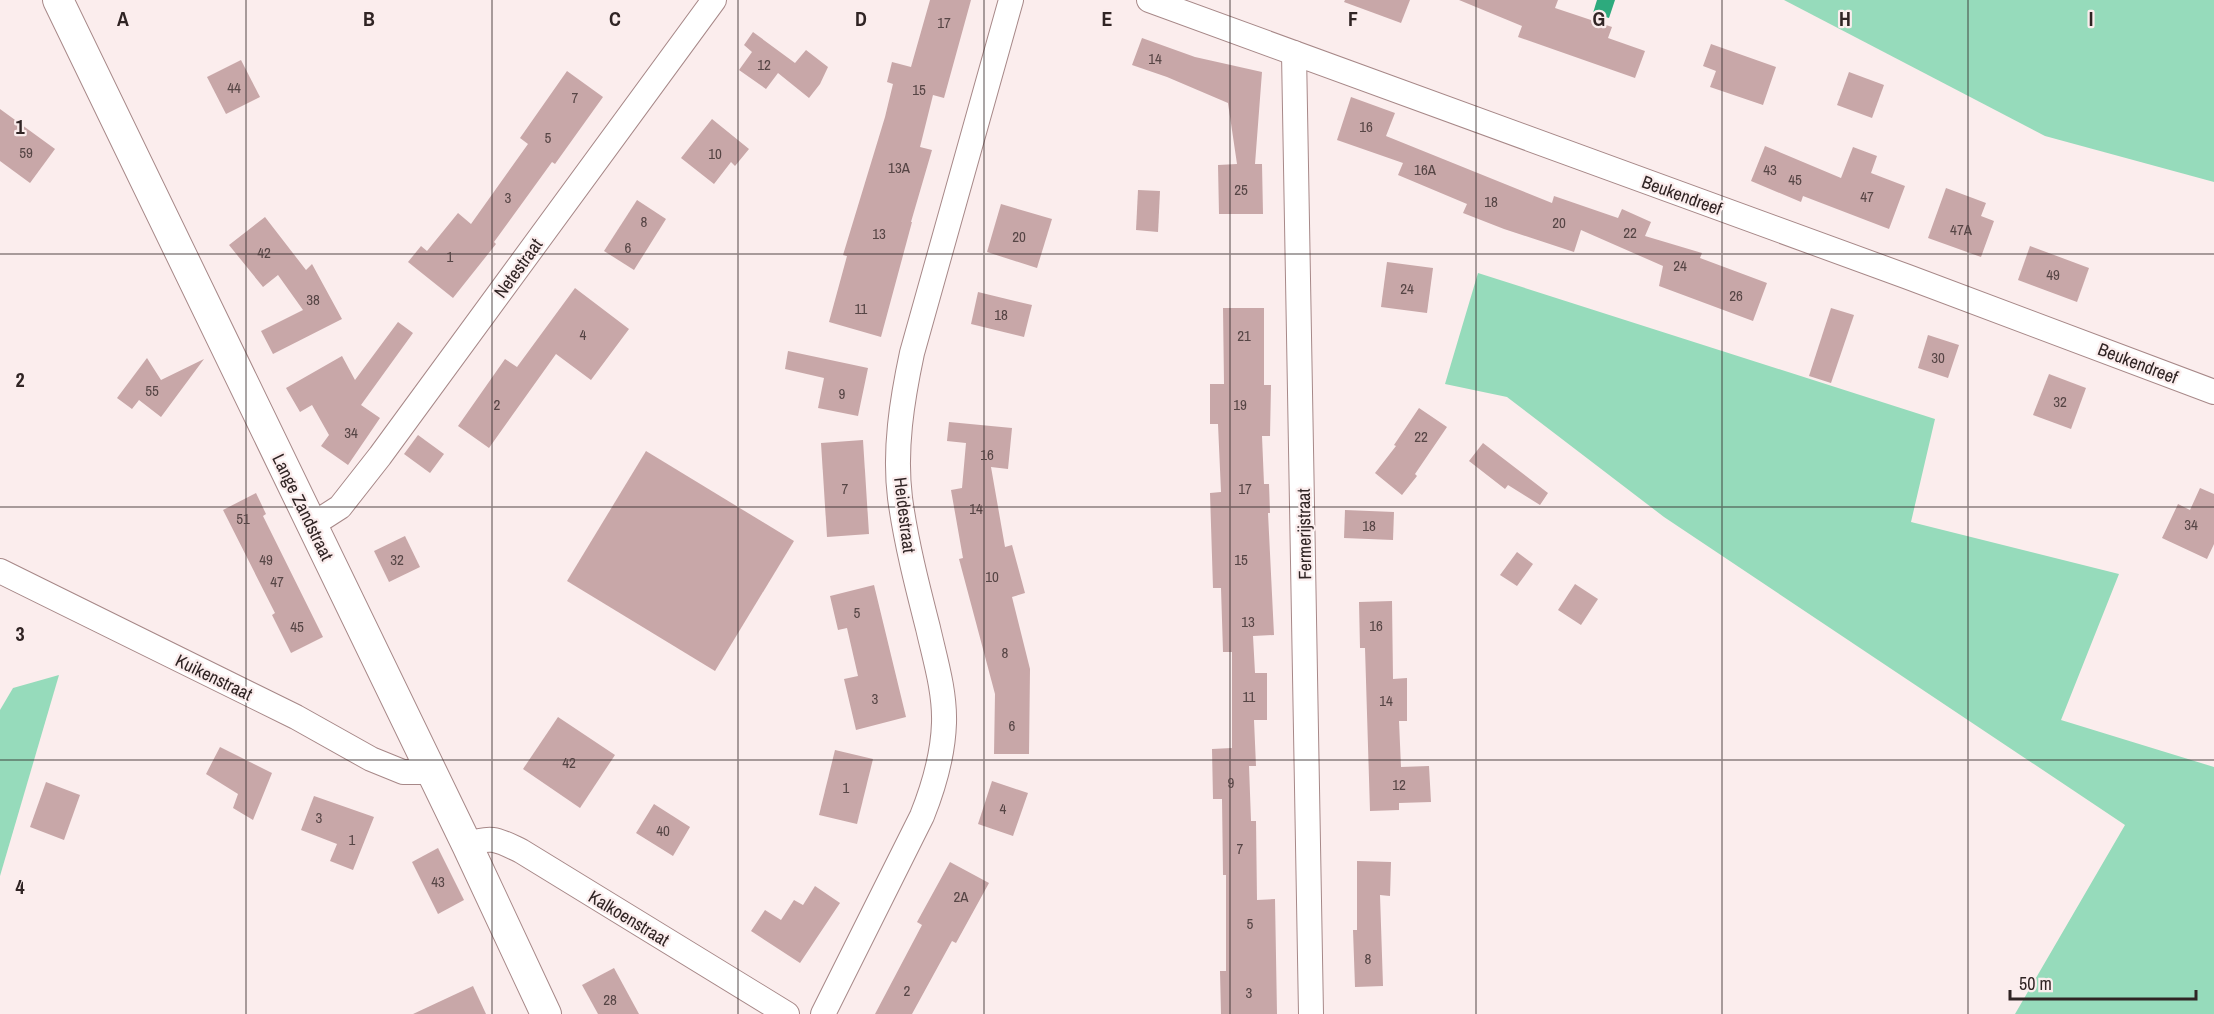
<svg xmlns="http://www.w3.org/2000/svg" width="2214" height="1014" font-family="'Archivo Narrow',sans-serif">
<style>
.green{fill:#96dbbb}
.water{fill:#2daa7d}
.building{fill:#c8a7a8}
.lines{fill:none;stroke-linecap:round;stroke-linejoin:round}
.minor-casing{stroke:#a78888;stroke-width:26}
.tertiary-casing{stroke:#a78888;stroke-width:32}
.minor{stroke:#fff;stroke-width:24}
.tertiary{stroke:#fff;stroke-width:30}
.grid{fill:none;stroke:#302424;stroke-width:1.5;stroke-opacity:0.55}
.labels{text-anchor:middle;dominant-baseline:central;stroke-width:4.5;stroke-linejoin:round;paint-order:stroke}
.number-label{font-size:15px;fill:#564545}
.street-label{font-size:18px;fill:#302424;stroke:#fbeded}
.grid-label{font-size:20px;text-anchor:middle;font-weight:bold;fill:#302424;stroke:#fbeded;stroke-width:4.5;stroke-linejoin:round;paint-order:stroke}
</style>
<rect width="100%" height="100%" fill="#fbeded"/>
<g class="green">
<polygon points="1784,0 2214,0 2214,182 2045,136"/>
<polygon points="1478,273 1935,419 1911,522 2119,574 2061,720 2214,767 2214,1014 2015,1014 2125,825 1664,517 1507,397 1445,384"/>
<polygon points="59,675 0,876 0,710 13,688"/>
</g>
<polygon class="water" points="1597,0 1615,0 1609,18 1593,13"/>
<g class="building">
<polygon points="930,0 971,0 944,98 933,95 920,147 932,150 911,222 912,222 881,337 829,322 847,256 843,255 885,117 893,84 887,82 892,62 911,67"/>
<polygon points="1345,0 1410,0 1401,23 1344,2"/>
<polygon points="1459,0 1558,0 1555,8 1612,27 1608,38 1645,51 1635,78 1518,37 1522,26"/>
<polygon points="753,32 795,63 806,50 828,67 820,84 809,98 778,73 766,89 739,70 752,52 744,45"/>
<polygon points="1142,38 1195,57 1262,72 1255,164 1262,164 1263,214 1219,214 1218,165 1237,164 1228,103 1167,77 1132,65"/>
<polygon points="1711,44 1776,67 1763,105 1710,87 1716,71 1703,66"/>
<polygon points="241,60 260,97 226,114 207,77"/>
<polygon points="567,71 603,97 555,164 552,162 494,242 496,244 453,298 408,262 421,246 427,251 458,213 471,224 528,144 520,138"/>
<polygon points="1849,72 1884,85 1872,118 1837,105"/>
<polygon points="1351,97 1395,113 1386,136 1552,203 1554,196 1618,218 1622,209 1651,222 1645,236 1702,253 1700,258 1767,283 1753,321 1659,286 1663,266 1581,230 1574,252 1504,229 1463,213 1467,204 1398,175 1403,163 1337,140"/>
<polygon points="0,109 55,149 30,183 0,161"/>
<polygon points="712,119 749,149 735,166 731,162 714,184 681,158"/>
<polygon points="1765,146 1841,178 1853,147 1877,156 1871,173 1905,186 1889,229 1803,196 1801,202 1751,181"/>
<polygon points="1946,188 1986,203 1981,216 1994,221 1981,257 1928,238"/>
<polygon points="1138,190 1160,191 1158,232 1136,230"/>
<polygon points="637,200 666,219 634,270 604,251"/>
<polygon points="1001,204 1052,219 1037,268 987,252"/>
<polygon points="265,217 306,270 312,264 342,319 273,354 261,331 303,310 278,275 263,287 229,245"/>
<polygon points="2030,246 2089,268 2077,302 2018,280"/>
<polygon points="1387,262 1433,268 1427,313 1381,307"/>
<polygon points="575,288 629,329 591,380 556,354 489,448 458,426 505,359 517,367"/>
<polygon points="978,292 1032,305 1024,337 971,324"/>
<polygon points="1223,308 1264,308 1264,385 1271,385 1270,436 1262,436 1264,484 1269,484 1270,513 1268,513 1274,635 1253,636 1255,673 1267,673 1267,720 1254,720 1256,766 1249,766 1251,821 1256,821 1257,900 1275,899 1277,1014 1221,1014 1220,971 1226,971 1226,875 1223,875 1222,799 1213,799 1212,749 1232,748 1232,652 1223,652 1221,588 1213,588 1210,493 1221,492 1218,424 1210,424 1210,384 1224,384"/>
<polygon points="1831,308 1854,315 1831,383 1809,376"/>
<polygon points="398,322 413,333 361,405 380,418 348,465 321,446 329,435 312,405 300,412 286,388 342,356 355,380"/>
<polygon points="1928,335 1959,345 1948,378 1918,368"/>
<polygon points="788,351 868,368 858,416 818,408 824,378 785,369"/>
<polygon points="147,358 161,380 204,359 161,417 139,400 132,409 117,398"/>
<polygon points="2049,374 2086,388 2071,429 2033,415"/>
<polygon points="1419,408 1447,427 1415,474 1417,476 1402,495 1375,473 1396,446 1394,445"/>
<polygon points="949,422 1012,428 1008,469 991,467 1005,547 1012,545 1025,593 1012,597 1030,669 1029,754 994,754 995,694 959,559 963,558 951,490 962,488 966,443 947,441"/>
<polygon points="418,435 444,454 430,473 404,454"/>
<polygon points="863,440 869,534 827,537 821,443"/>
<polygon points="1483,443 1548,493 1540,505 1508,485 1505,489 1469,461"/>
<polygon points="646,451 794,541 715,671 567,581"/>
<polygon points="2200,488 2214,494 2214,544 2207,559 2162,538 2178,504 2190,510"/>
<polygon points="256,493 266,514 263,516 323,637 291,653 272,615 275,613 223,510"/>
<polygon points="1345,510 1394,512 1393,540 1344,538"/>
<polygon points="405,536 420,567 389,582 374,551"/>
<polygon points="1517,552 1533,564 1517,586 1500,575"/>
<polygon points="1575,584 1598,599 1581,625 1558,610"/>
<polygon points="874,585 906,717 856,730 844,679 858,676 847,628 838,630 830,596"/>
<polygon points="1392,601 1393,679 1407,678 1407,721 1399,721 1401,767 1429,766 1431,802 1399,803 1399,810 1370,811 1365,648 1360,648 1359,602"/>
<polygon points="558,717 615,755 580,808 523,769"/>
<polygon points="220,747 272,773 253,820 233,808 238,794 206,774"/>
<polygon points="835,750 873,759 857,824 819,815"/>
<polygon points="992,781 1028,793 1013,836 978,824"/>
<polygon points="46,782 80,795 64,840 30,827"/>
<polygon points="314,796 374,817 353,870 330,861 337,844 301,830"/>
<polygon points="654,804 690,827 673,856 636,833"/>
<polygon points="438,848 464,900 438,914 412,862"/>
<polygon points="1357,861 1391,862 1390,896 1380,895 1383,986 1355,987 1353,930 1357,930"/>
<polygon points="950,862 989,883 956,943 952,941 912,1014 875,1014 922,925 917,922"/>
<polygon points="815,886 840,903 800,963 751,931 765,910 781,920 794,900 803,905"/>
<polygon points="614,968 639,1014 598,1014 582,985"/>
<polygon points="473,986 486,1014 413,1014"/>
</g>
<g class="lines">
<g class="minor-casing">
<g id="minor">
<polyline points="1149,0 1908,277 2214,392"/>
<polyline points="1294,53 1311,1014"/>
<polyline points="312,525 340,507 380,456 714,0"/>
<polyline points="0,571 296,717 371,759 403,772 420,772 429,768"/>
<path d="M467 845C492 835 498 840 521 851L787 1014"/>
<path d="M823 1014 922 816C934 786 943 755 944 723 945 691 935 659 928 628 917 585 906 542 900 498 894 450 902 400 912 353L1011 0"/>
</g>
</g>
<g class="tertiary-casing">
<polyline id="tertiary" points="58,0 467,845 546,1014"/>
</g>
<use href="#minor" class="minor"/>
<use href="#tertiary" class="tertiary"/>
</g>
<path class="grid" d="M246 0V1014M492 0V1014M738 0V1014M984 0V1014M1230 0V1014M1476 0V1014M1722 0V1014M1968 0V1014M0 254H2214M0 507H2214M0 760H2214"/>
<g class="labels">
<g class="number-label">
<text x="944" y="22">17</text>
<text x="1155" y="58">14</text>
<text x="764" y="64">12</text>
<text x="234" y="87">44</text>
<text x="919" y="89">15</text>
<text x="575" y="97">7</text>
<text x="1366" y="126">16</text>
<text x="548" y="137">5</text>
<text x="26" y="152">59</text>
<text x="715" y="153">10</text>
<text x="899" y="167">13A</text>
<text x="1425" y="169">16A</text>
<text x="1770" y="169">43</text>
<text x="1795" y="179">45</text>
<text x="1241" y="189">25</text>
<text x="1867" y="196">47</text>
<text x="508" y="197">3</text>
<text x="1491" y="201">18</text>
<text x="644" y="221">8</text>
<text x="1559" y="222">20</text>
<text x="1961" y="229">47A</text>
<text x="1630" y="232">22</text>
<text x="879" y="233">13</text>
<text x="1019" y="236">20</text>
<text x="628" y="247">6</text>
<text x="264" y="252">42</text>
<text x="450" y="256">1</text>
<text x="1680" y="265">24</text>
<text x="2053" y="274">49</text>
<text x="1407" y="288">24</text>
<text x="1736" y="295">26</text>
<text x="313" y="299">38</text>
<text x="861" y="308">11</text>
<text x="1001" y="314">18</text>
<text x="583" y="334">4</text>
<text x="1244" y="335">21</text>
<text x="1938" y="357">30</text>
<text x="152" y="390">55</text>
<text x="842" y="393">9</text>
<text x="2060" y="401">32</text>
<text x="497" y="404">2</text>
<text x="1240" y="404">19</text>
<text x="351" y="432">34</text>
<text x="1421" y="436">22</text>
<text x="987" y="454">16</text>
<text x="845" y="488">7</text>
<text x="1245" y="488">17</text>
<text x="976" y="508">14</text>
<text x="243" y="518">51</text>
<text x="2191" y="524">34</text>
<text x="1369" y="525">18</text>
<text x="266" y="559">49</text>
<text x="397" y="559">32</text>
<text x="1241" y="559">15</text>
<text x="992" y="576">10</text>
<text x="277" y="581">47</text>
<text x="857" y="612">5</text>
<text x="1248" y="621">13</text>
<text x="1376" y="625">16</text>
<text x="297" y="626">45</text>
<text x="1005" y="652">8</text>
<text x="1249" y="696">11</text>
<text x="875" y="698">3</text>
<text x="1386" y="700">14</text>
<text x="1012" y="725">6</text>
<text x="569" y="762">42</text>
<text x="1231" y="782">9</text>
<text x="1399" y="784">12</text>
<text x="846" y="787">1</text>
<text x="1003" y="808">4</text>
<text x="319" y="817">3</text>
<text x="663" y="830">40</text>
<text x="352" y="839">1</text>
<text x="1240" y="848">7</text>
<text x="438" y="881">43</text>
<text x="961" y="896">2A</text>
<text x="1250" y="923">5</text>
<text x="1368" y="958">8</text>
<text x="907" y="990">2</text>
<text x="1249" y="992">3</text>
<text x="610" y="999">28</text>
</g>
<g class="street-label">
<text transform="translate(1682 195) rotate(20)">Beukendreef</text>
<text transform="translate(518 268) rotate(-54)">Netestraat</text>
<text transform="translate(2138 363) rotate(21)">Beukendreef</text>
<text transform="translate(303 507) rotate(64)">Lange Zandstraat</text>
<text transform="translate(905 515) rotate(83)">Heidestraat</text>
<text transform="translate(1304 534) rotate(-91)">Fermerijstraat</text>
<text transform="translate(214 677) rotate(26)">Kuikenstraat</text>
<text transform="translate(629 918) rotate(31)">Kalkoenstraat</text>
</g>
</g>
<g class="grid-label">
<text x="123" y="26">A</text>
<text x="369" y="26">B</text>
<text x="615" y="26">C</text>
<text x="861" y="26">D</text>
<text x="1107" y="26">E</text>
<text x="1353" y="26">F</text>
<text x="1599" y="26">G</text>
<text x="1845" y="26">H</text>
<text x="2091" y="26">I</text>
<text x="20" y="134">1</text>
<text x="20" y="387">2</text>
<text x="20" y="641">3</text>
<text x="20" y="894">4</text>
</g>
<path d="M2010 990v9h186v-9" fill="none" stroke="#302424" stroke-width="3"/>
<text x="2019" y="990" font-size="18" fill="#302424" stroke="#fbeded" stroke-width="4.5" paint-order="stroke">50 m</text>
</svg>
